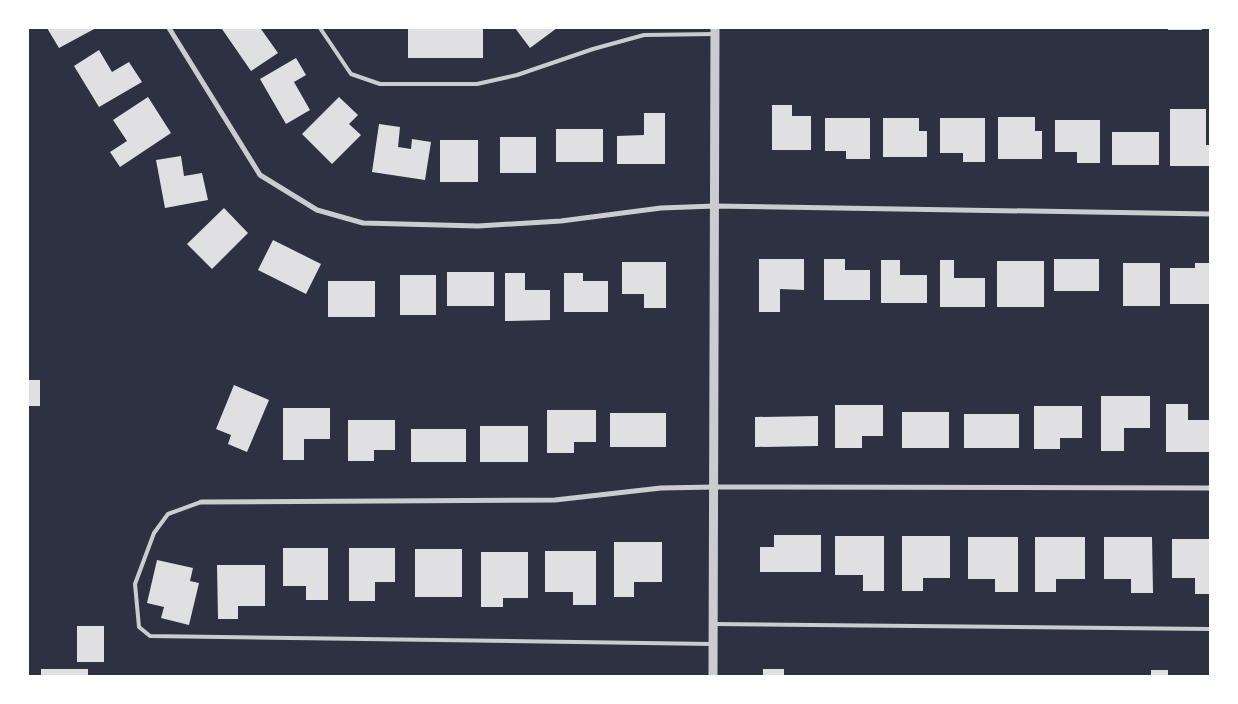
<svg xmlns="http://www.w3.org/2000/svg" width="1238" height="704" font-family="Barlow,sans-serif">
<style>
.building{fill:#e0e0e3}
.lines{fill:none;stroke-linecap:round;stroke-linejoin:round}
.service{stroke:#caccd0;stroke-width:4}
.minor{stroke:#caccd0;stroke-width:5}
.tertiary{stroke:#caccd0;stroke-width:9}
</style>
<rect width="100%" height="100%" fill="#2d3142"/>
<g class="building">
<polygon points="47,28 96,28 59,48"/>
<polygon points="225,28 263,28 261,29 278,53 251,71 222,29"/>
<rect x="408" y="28" width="75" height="30"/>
<polygon points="515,28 557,28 530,48"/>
<rect x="1168" y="28" width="34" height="2"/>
<polygon points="99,50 112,72 129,62 142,82 99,107 74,66"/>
<polygon points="296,58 306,75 294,82 310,110 286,124 260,79"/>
<polygon points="148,97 171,133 120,167 110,152 127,141 113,120"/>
<polygon points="339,97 358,115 349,124 361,135 332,164 302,134"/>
<polygon points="772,105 792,105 792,116 811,116 811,150 772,150"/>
<polygon points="1170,109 1206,109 1206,145 1210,145 1210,166 1170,166"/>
<polygon points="644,113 665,113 665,164 617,164 617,136 644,135"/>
<polygon points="998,117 1035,117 1035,131 1042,131 1042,159 998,159"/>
<polygon points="825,118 870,118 870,159 846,159 846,151 825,151"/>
<polygon points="883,118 919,118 919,131 927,131 927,157 883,157"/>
<polygon points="940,118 985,118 985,162 963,162 963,153 940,153"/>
<polygon points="1055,120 1100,120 1100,163 1077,163 1077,152 1055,152"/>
<polygon points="379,124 400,127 398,147 411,149 412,139 431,142 425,180 372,172"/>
<rect x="556" y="129" width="47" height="33"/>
<rect x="1112" y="132" width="47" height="33"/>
<rect x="500" y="137" width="36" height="36"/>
<rect x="440" y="140" width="38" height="42"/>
<polygon points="181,156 184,176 202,173 208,200 165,208 156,160"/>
<polygon points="224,208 248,233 212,269 187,244"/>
<polygon points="273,240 321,264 306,294 258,270"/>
<polygon points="759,259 804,259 804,290 780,289 780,312 759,312"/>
<polygon points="824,259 845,259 845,270 870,270 870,300 824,300"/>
<rect x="1054" y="259" width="45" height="32"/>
<polygon points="881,260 900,260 900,275 927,275 927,303 881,303"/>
<polygon points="940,260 954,260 954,278 985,278 985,307 940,307"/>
<rect x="997" y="261" width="47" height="46"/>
<polygon points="622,262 666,262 666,308 644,308 644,294 622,294"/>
<rect x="1123" y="263" width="37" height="43"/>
<polygon points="1195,263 1210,263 1210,304 1170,304 1170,268 1195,268"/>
<rect x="447" y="272" width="47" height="34"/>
<polygon points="505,273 525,273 525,290 550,290 550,320 505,321"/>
<polygon points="564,273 583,273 583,281 608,281 608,312 564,312"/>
<rect x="400" y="275" width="36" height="40"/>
<rect x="328" y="281" width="47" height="36"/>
<rect x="28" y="380" width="12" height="26"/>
<polygon points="234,385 269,400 247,452 228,444 231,435 216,429"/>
<polygon points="1101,396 1150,396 1150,428 1124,428 1124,451 1101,451"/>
<polygon points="1166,404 1188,404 1188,420 1210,420 1210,452 1166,452"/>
<polygon points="835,405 883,405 883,436 862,436 862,448 835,448"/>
<polygon points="1034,406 1082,406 1082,438 1060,438 1060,449 1034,449"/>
<polygon points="283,408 330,408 330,439 304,439 304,460 283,460"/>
<polygon points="547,410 596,410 596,442 574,442 574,453 547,453"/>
<rect x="902" y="412" width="47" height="36"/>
<rect x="610" y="413" width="56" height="34"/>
<rect x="964" y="414" width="55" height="34"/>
<polygon points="818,416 818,446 755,447 755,417"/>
<polygon points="348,420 395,420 395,450 374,450 374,461 348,461"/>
<rect x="480" y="426" width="48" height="36"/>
<rect x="411" y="429" width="55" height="33"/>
<polygon points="774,535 821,535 821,572 760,572 760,547 774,547"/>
<polygon points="835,536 884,536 884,591 863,591 863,575 835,575"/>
<polygon points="902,536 950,536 950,578 923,578 923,591 902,591"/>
<polygon points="968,537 1018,537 1018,592 995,592 995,579 968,579"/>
<polygon points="1035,537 1085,537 1085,579 1056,579 1056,592 1035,592"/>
<polygon points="1104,537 1152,537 1153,593 1131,593 1131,579 1104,579"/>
<polygon points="1172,539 1210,539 1210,594 1195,594 1195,578 1172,578"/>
<polygon points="614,542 662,542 662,582 634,582 634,597 614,597"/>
<polygon points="283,548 328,548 328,600 306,600 306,586 283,586"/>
<polygon points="349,548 395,548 395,582 375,582 375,601 349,601"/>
<rect x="415" y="549" width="47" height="48"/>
<polygon points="545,551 596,551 596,605 573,605 573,592 545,592"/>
<polygon points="481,552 528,552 528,598 503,598 503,607 481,607"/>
<polygon points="157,560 193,568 190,581 199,583 189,625 161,618 164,607 147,603"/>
<polygon points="217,565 265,565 265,606 238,606 238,619 218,619"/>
<rect x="77" y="626" width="27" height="36"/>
<rect x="41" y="669" width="47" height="7"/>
<rect x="763" y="669" width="21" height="7"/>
<rect x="1151" y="670" width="17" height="6"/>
</g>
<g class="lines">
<g class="service">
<polyline points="320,28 351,74 380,84 477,84 517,75 593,49 644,35 715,34"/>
<polyline points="201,502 168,514 154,533 135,584 139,627 150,636 712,644"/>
<polyline points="713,624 1210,629"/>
</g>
<g class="minor">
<polyline points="169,28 260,175 317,210 363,223 478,226 561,221 661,208 715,206 1210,214"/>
<polyline points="201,502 555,500 661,488 714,487 1210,488"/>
</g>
<polyline class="tertiary" points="713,676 715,28"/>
</g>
<rect width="1238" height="704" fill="none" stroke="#ffffff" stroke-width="58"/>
</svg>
